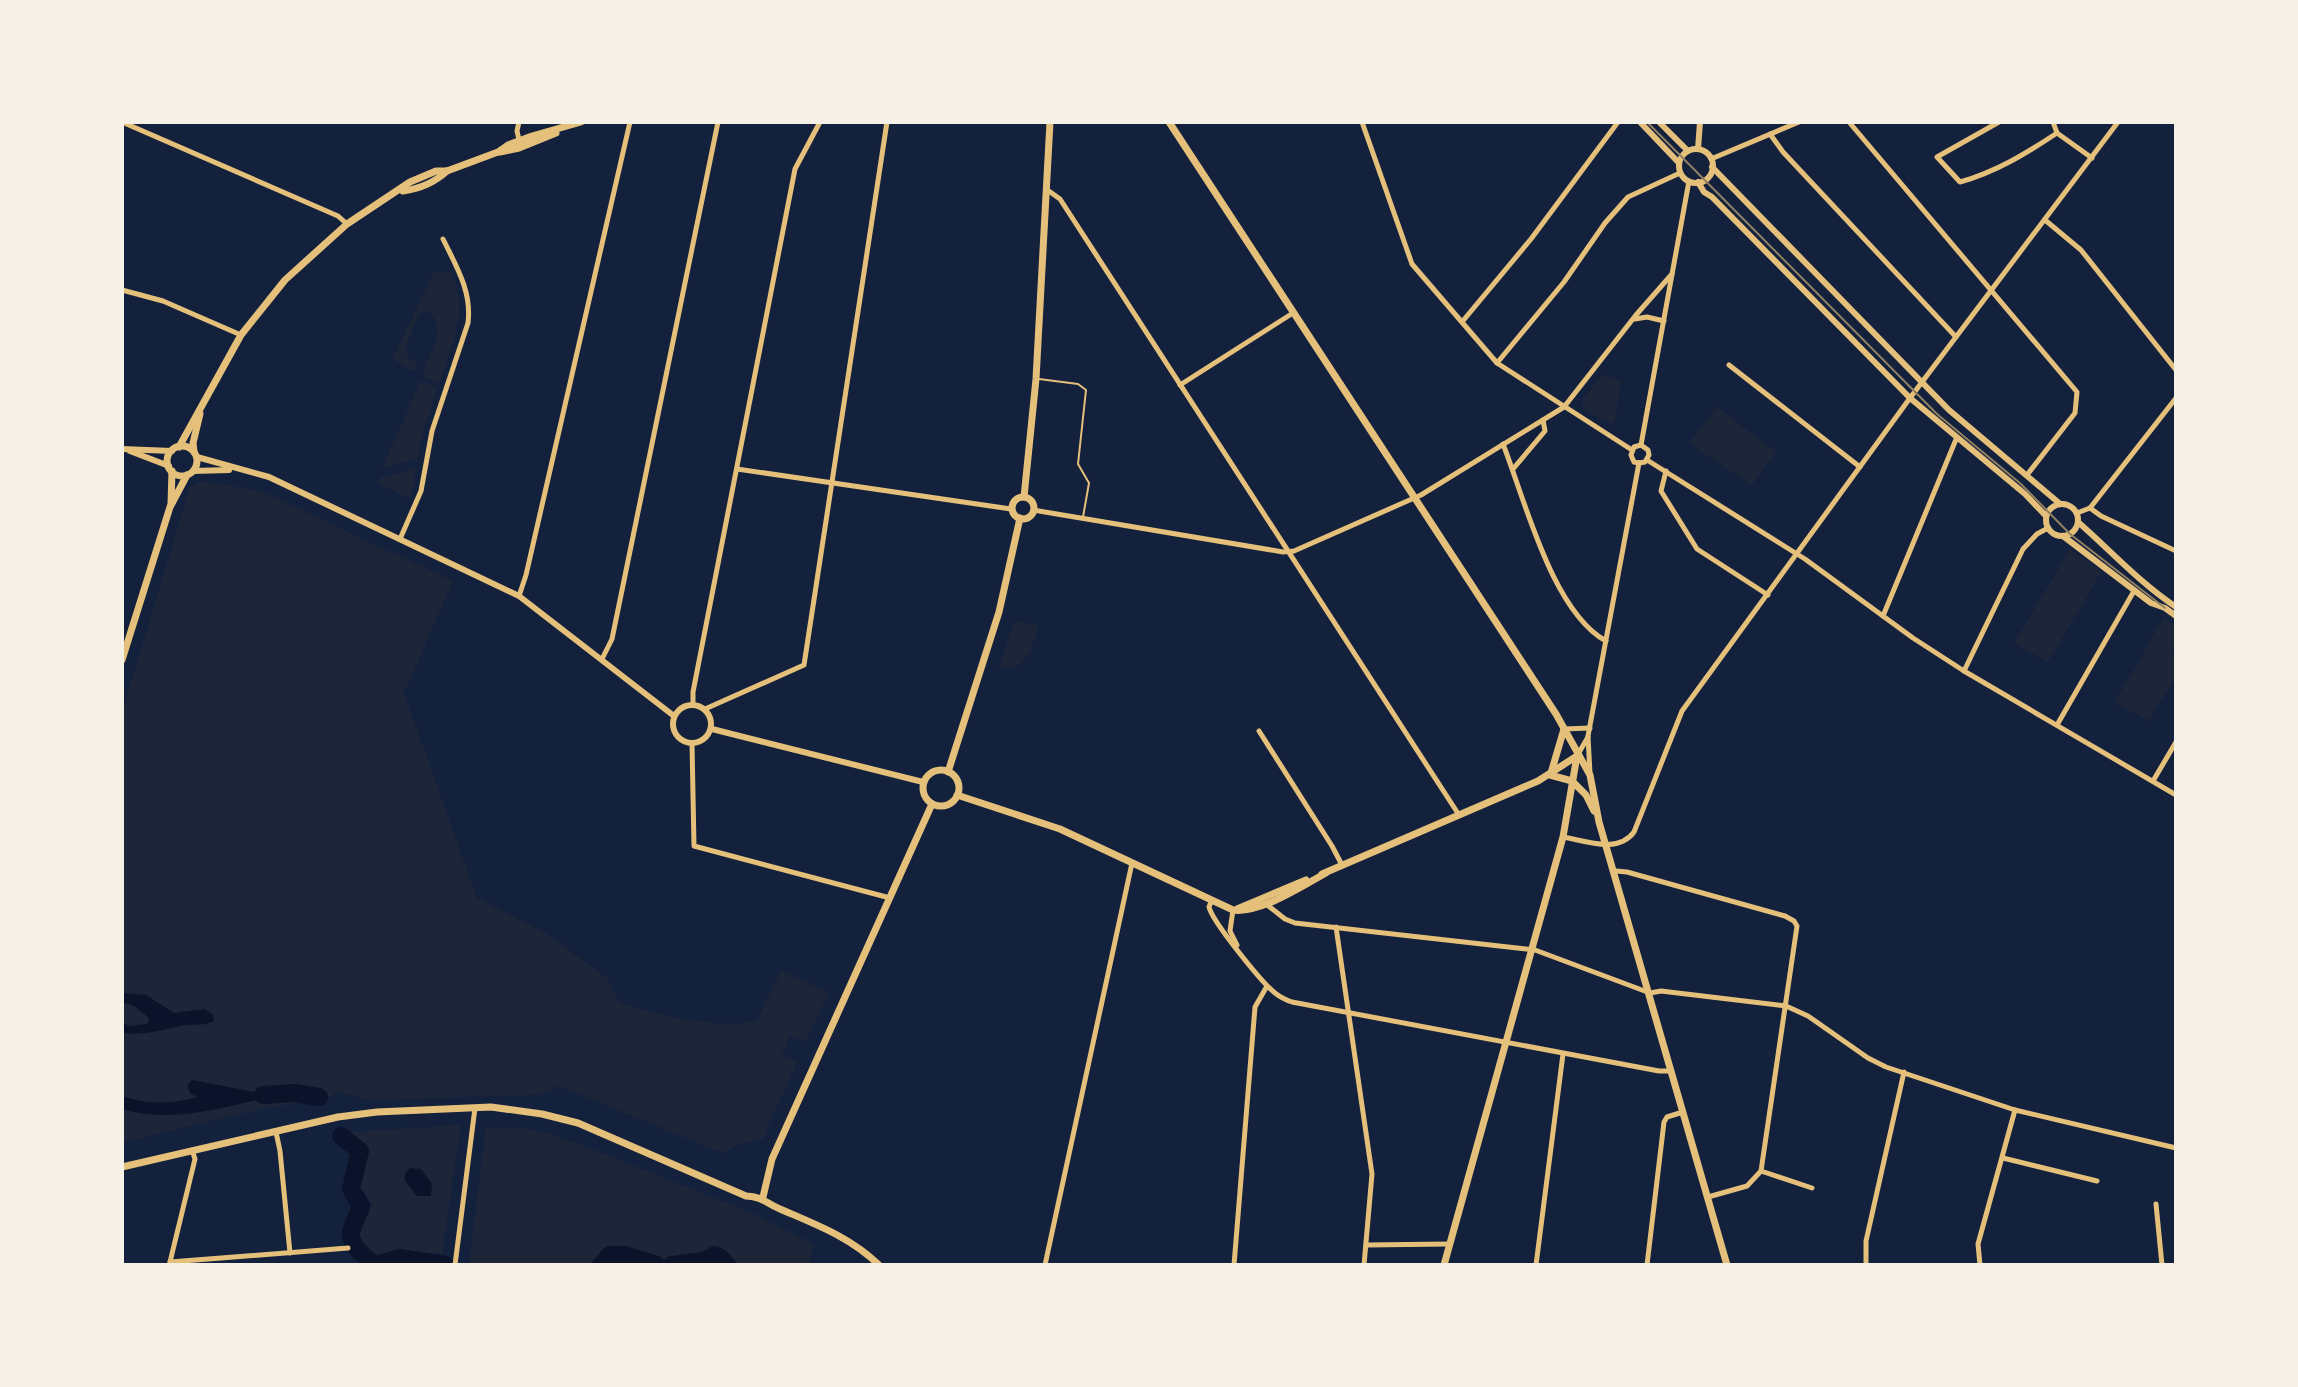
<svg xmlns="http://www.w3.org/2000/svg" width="2298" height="1387" font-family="'DM Sans',sans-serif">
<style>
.green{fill:#1d2539}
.water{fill:#0b132b}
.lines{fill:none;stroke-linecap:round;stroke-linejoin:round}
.river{stroke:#0b132b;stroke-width:18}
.service{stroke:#e5c07b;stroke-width:2}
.minor{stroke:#e5c07b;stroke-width:5}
.tertiary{stroke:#e5c07b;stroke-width:6}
.secondary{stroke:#e5c07b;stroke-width:7}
.primary{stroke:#e5c07b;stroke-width:7}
.tram{stroke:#918062;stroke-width:2}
</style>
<rect width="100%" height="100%" fill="#14213d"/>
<g class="green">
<path d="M434 272H451C465 301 459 325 449 353 446 363 443 375 438 383L424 376 423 372C430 353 448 329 429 312H421L418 315 405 350 408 357 417 363 415 370H411L393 359Z"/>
<polygon points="1603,374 1621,382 1614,423 1604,421 1584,408 1582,400"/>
<polygon points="421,381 437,388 422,435 417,458 382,468"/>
<polygon points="1717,407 1776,452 1752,485 1689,443"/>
<polygon points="415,468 414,486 409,499 377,482 380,478"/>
<path d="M201 481 261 491 453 581 404 693 477 898 547 934 607 978 619 1003C652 1014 725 1031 757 1020L781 971 829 992 806 1042 790 1035 782 1055 797 1062 762 1140 740 1143 723 1153 559 1086 537 1095 370 1100 336 1092 331 1098 265 1108 122 1143V713L190 487Z"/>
<polygon points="2070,550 2102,571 2048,662 2014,643"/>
<polygon points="2164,617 2176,626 2176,645 2172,652 2176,655 2176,676 2149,721 2115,702"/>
<path d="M1014 621 1038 625C1034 645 1025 675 999 668Z"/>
<polygon points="461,1125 442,1254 403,1252 376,1259 358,1238 372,1204 359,1185 369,1148 349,1132"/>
<path d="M514 1127 544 1132 590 1148 750 1212 814 1244 809 1265H731L719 1249C682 1268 652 1261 614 1249L591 1265H469L486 1128Z"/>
</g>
<g class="water">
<path d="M122 993 146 995 174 1013 205 1009 213 1015 214 1021C202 1027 193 1023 181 1026 161 1030 143 1036 122 1033V1021L128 1026 147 1024 149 1018 134 1006 122 1002Z"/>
<path d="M192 1080 255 1092 288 1086V1093C233 1103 177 1126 122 1109V1096C148 1105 172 1104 198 1097L191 1094 187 1086Z"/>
<polygon points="410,1168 421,1169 432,1184 431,1196 417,1196 405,1181 405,1173"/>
</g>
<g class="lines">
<g class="river">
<polyline points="263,1095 294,1093 319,1097"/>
<path d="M341 1136 360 1151 351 1189 361 1206C359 1215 352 1224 351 1233 350 1246 367 1260 376 1265L400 1258 445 1265"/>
<polyline points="601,1265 610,1255 625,1255 657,1265"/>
<polyline points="672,1265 704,1261 715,1255 721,1258 727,1265"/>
</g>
<polyline class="service" points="1039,379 1078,384 1086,390 1078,464 1089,483 1083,517"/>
<g class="minor">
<polyline points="122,122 338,216 347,224"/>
<polyline points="519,122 517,131 520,144"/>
<polyline points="1362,122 1412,264 1497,363 1632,450"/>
<polyline points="1849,122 2077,392 2075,413 2027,475"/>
<path d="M1999 122 1937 157 1960 182C1996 172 2027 153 2057 133"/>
<polyline points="2053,122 2057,133 2092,158"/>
<polyline points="1770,134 1783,152 1956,337"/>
<polyline points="1711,159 1799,122"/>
<polyline points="1046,189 1060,199 1459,815"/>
<polyline points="2045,220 2081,250 2176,370"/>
<polyline points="122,290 163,301 241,335"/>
<polyline points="1635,319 1647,317 1664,321"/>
<polyline points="1462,322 1531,239 1618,122"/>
<polyline points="1497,363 1564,282 1605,223 1628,197 1680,173"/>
<polyline points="1729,365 1860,467"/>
<polyline points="1180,385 1293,313"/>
<path d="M1503 444C1525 500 1552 611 1606 641"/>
<polyline points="1641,445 1689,181"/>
<polyline points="1647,460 1805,559 1913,638 1964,671 2176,795"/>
<polyline points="1639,463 1634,462 1631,455 1634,447 1641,445"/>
<polyline points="1639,463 1645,462 1649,455 1648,450 1641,445"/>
<polyline points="737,469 1011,509"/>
<polyline points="1513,469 1545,431 1543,420"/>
<polyline points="1666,471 1661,491 1697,549 1768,595"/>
<polyline points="2090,508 2101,516 2176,551"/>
<polyline points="1033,510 1283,552 1294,551 1421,495 1564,407 1636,315 1672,274"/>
<polyline points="2077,513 2090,508 2176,398"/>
<path d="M400 539 421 491 432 431 468 323C472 291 456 266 443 239"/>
<polyline points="519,596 526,575 630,122"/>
<polyline points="1883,616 1957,437"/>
<polyline points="602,659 612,639 718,122"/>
<polyline points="1964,671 2023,549 2037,534 2048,528"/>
<polyline points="693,704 693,692 795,169 820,122"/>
<polyline points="705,709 804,665 887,122"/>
<polyline points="2057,725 2134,591"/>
<polyline points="1564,729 1590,728"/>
<polyline points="1259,731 1332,846 1342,865"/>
<polyline points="692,743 694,846 890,898"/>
<polyline points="1577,756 1588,737"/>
<polyline points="1590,774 1588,736 1639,463"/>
<polyline points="2153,781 2176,742"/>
<path d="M1563 837C1586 841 1618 854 1634 832L1682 711 1910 398 2118 122"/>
<polyline points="1616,871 1627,872 1785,916 1794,921 1797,926 1761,1171 1747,1186 1708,1197"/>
<path d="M1211 902 1209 907C1212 921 1262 983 1275 993 1280 997 1286 1000 1292 1002L1659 1071H1671"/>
<polyline points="1266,904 1285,919 1295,923 1535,950 1650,993 1661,991 1786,1006 1808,1016 1868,1058 1886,1067 2015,1110 2176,1148"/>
<polyline points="1233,910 1230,931 1237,945"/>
<polyline points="1336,927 1372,1174 1364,1265"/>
<polyline points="276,1132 280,1151 290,1253"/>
<polyline points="2003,1158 2097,1181"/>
<polyline points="1761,1171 1812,1188"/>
<polyline points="2156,1204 2162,1265"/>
<polyline points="1366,1245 1450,1244"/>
<polyline points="170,1262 348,1248"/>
<polyline points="170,1262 195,1159 192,1150"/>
<polyline points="455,1265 475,1108"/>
<polyline points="1045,1265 1132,863"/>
<polyline points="1234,1265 1255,1007 1267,986"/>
<polyline points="1536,1265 1563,1054"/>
<polyline points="1647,1265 1664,1122 1667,1117 1683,1112"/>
<polyline points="1866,1265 1866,1241 1904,1072"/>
<polyline points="1980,1265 1978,1244 2015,1110"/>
</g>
<g class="tertiary">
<polyline points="1640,122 1679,163"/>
<polyline points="1659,122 1688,151"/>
<polyline points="1698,149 1700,122"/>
<circle cx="1696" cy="166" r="17"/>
<polyline points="1712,167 1949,410 2059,503"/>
<polyline points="1698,182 1704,192 1712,197 1910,398 2025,494 2046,516"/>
<polyline points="122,449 172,451"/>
<polyline points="130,451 169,466"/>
<polyline points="197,457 269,477 519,596 674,716"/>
<polyline points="193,471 229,470"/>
<circle cx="2062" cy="520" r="16"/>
<path d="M2078 522C2111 551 2140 583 2176 607"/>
<polyline points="2063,536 2151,603 2165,608 2176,616"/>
<circle cx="692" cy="724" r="19"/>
<polyline points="712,729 923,782"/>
</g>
<g class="secondary">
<polyline points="1169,122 1556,714 1590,775 1599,822 1727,1265"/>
<polyline points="1024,497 1036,379 1050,122"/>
<circle cx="1023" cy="508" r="11"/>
<circle cx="941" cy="788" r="18"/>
<polyline points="948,772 999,612 1020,518"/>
<polyline points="1551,773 1564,729"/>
<polyline points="1550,775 1572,781"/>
<polyline points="1572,781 1586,795 1594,811"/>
<path d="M957 795 1060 829 1233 910C1260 914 1302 886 1326 873"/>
<polyline points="1322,874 1538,781 1577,756"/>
<polyline points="1237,909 1306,880"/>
<path d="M122 1167 338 1117 377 1112 491 1107 542 1114 578 1123 746 1196C764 1197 765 1203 780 1209 817 1225 850 1237 879 1265"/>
<polyline points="763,1197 772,1159 932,804"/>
<polyline points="1444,1265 1563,837 1577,756"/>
</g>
<g class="primary">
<polyline points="500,152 519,148 556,133"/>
<path d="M403 191C419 189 435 182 447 171"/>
<circle cx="182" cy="461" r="15"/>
<polyline points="179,447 241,335 285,280 347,224 410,182 436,171 447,171 498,152 508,145 532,136 581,122"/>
<polyline points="194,452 193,443 200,414"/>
<polyline points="171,504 172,471"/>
<polyline points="122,660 170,507 187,475"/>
</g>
<polyline class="tram" points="1647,122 1937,414 2021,484 2070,534 2165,608"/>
</g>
<rect width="2298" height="1387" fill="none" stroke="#f6f1e7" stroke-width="248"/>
</svg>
